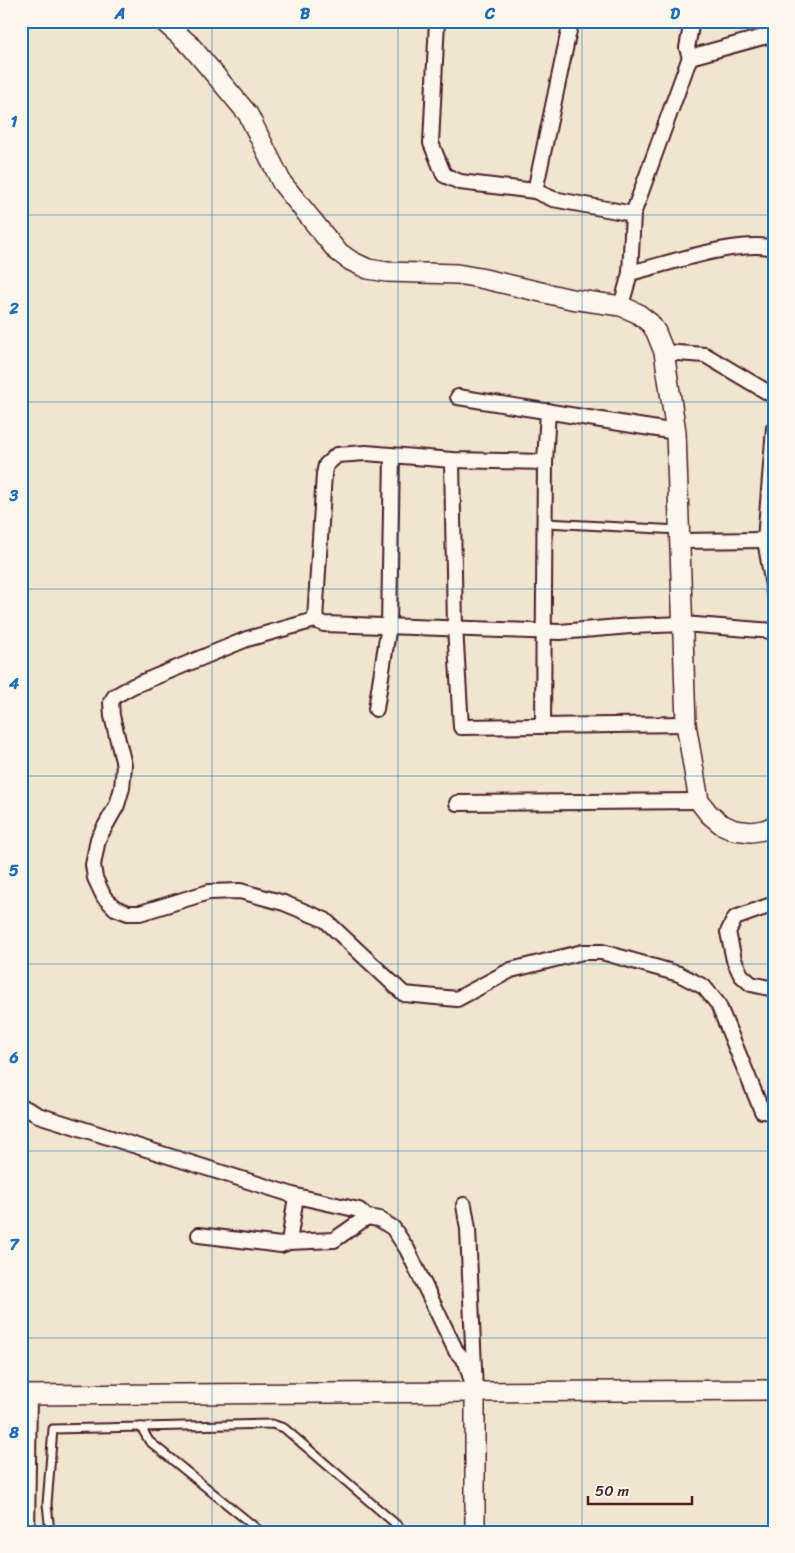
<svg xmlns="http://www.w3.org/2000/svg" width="795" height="1553" font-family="Sriracha,sans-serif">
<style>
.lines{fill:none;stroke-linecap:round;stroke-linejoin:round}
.lane-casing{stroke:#4a1f2b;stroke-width:11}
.street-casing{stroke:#4a1f2b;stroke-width:18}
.secondary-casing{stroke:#4a1f2b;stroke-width:22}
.lane{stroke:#fbf7ec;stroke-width:7}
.street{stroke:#fbf7ec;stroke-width:14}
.secondary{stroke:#fbf7ec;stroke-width:19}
.grid{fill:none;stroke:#1f6fb2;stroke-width:1;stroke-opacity:0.55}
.neatline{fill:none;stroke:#1f6fb2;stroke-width:2}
.grid-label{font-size:16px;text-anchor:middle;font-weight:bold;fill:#1f6fb2}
</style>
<rect width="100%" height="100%" fill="#f0e5cf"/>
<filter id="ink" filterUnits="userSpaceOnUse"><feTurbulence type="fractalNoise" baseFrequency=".02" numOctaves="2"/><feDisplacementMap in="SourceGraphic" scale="10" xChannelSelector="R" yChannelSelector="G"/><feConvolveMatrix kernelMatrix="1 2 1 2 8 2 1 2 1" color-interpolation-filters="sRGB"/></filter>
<g filter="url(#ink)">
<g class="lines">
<g class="lane-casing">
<g id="lane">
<polyline points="546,523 679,530"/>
<polyline points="141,1427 149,1441 261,1532"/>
<polyline points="50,1532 47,1504 53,1429 272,1424 284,1428 405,1532"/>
</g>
</g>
<g class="street-casing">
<g id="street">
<polyline points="437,21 431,143 444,175 460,182 535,191 553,199 633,214"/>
<polyline points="692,21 687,48 690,57 774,34"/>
<polyline points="535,191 571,21"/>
<polyline points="630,273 633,214 690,57"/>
<path d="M621 306 630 273C668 264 738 239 774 248"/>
<polyline points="664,352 705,355 774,396"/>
<polyline points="458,397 676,432"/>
<polyline points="774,428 765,540 774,592"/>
<polyline points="452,460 455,627 461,727 686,724"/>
<polyline points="679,541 765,540"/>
<polyline points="315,620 324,474 326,465 337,455 366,453 452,460 545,462"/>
<polyline points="774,631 683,624 630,626 560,632 324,624 315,620 247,639 133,686 115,696 111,702 112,716 124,765 122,788 117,805 98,839 93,865 95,878 104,897 115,908 128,913 140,913 209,892 240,891 284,903 325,920 404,994 457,999 511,970 583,952 602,952 679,974 704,987 718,1004 762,1111 774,1112"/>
<polyline points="376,709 389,625 392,456"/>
<polyline points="543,724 545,462 548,411"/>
<polyline points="457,803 699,801"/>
<polyline points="774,904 735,918 728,932 734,960 741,975 751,984 774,989"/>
<polyline points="21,1106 38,1115 296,1196 359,1210 367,1217 379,1219 393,1228 407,1249 456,1351 466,1362 475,1392 468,1229 464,1205"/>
<polyline points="199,1235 281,1245 289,1242 334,1240 367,1217"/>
<polyline points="289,1242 296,1196"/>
<polyline points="27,1532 29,1395"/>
</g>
</g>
<g class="secondary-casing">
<g id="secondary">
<polyline points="163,21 190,45 248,114 282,183 337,251 351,261 368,269 387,272 457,274 480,278 571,299 621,306 637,313 650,323 656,332 664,352 676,432 686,724 699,801 709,814 721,824 734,830 751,832 764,830 774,826"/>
<polyline points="475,1392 475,1532"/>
<polyline points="21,1395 774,1390"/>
</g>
</g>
<use href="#lane" class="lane"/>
<use href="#street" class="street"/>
<use href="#secondary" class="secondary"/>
</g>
</g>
<path class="grid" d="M212 21V1532M398 21V1532M582 21V1532M21 215H774M21 402H774M21 589H774M21 776H774M21 964H774M21 1151H774M21 1338H774"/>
<rect width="795" height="1553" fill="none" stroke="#fbf7ec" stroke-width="55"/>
<path d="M588 1496v8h104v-8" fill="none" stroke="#4a1f2b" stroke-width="2.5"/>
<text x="595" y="1496" font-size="15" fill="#4a1f2b" stroke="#fbf7ec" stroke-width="4" paint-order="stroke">50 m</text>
<rect x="28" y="28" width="740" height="1498" class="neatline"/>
<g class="grid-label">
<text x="120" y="19">A</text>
<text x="305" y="19">B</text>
<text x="490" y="19">C</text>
<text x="675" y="19">D</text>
<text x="14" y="127">1</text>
<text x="14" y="314">2</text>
<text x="14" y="501">3</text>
<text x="14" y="689">4</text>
<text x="14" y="876">5</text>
<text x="14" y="1063">6</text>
<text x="14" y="1250">7</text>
<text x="14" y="1438">8</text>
</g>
</svg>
